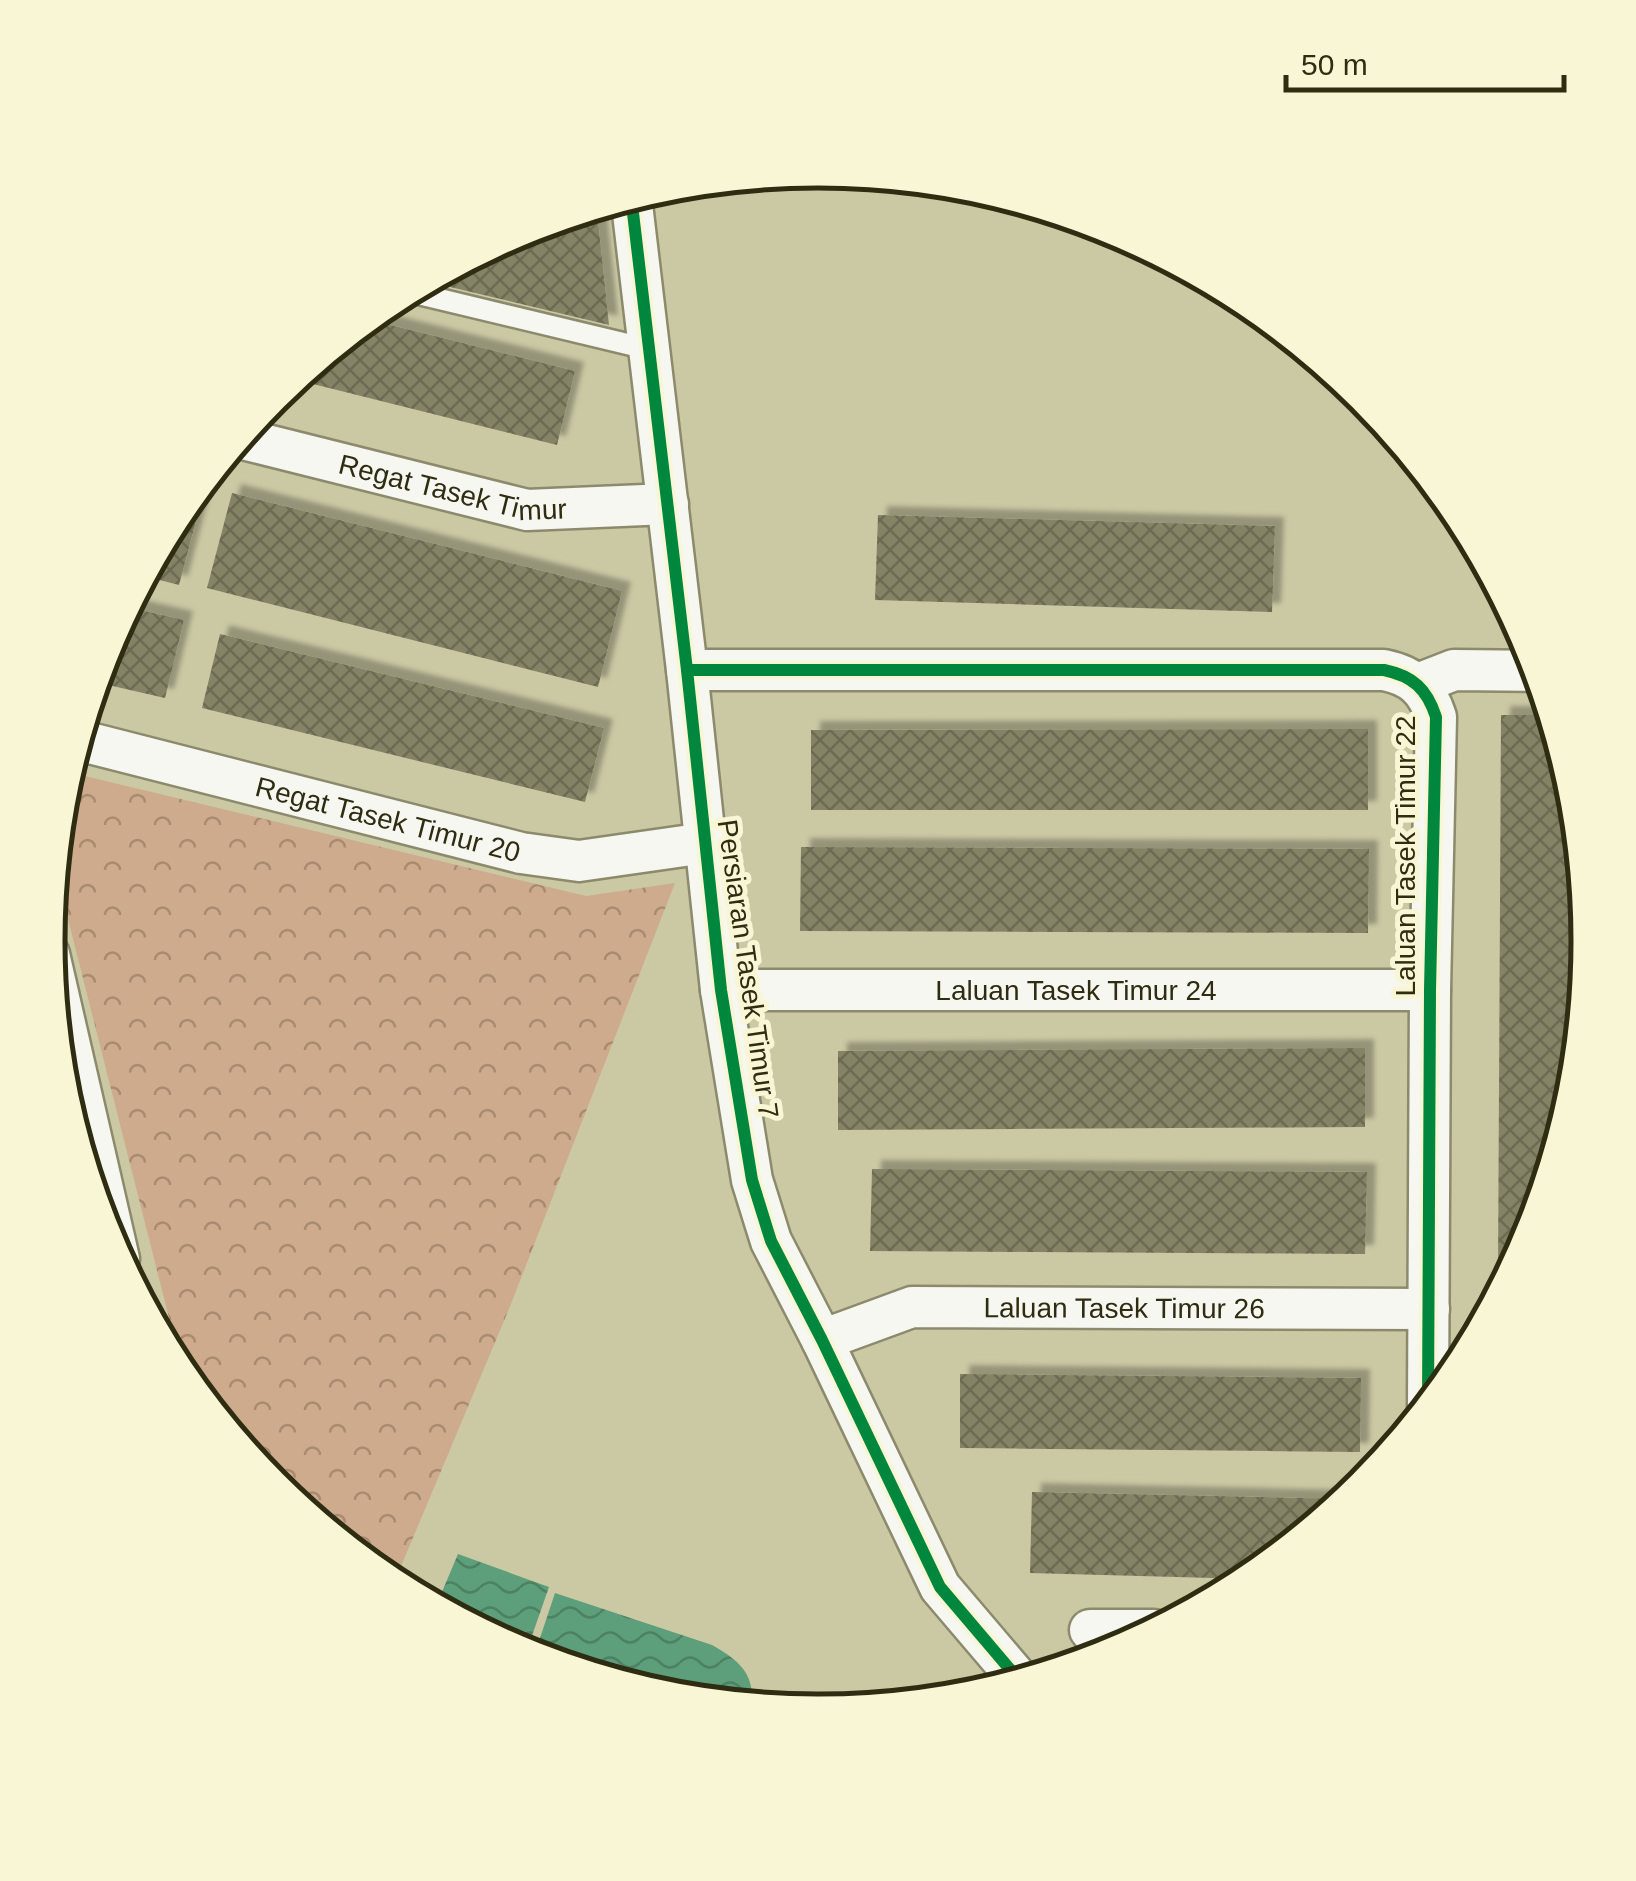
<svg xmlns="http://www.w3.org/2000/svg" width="1636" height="1881" font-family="Arial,sans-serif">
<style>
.park{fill:url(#park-crowns)}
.water{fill:url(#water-waves)}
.building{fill:url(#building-cross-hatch);filter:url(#shadow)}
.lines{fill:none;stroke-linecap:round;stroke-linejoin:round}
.lane-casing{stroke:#8c8a6d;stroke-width:25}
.street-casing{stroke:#8c8a6d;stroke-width:45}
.lane{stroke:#f7f7f1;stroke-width:20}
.street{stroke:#f7f7f1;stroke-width:40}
.cycleway-casing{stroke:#f8f6d5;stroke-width:19}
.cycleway{stroke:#00873e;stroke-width:12}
.labels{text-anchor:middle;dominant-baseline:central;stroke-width:10;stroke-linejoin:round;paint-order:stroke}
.street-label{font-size:28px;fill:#2e2c11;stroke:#f8f6d5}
.rim{fill:none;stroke:#2e2c11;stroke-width:5}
</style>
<defs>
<pattern id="park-crowns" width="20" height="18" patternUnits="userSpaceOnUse" patternTransform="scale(2.5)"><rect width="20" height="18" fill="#ceab8c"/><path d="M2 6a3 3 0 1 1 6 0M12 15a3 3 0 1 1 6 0" fill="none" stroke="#a88b71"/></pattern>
<pattern id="water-waves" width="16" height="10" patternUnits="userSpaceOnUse" patternTransform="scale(2.5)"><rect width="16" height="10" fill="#5d9e7b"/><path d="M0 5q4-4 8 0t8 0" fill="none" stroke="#4d8163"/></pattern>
<pattern id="building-cross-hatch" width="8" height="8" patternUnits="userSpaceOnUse" patternTransform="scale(2.5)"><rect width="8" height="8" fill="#858365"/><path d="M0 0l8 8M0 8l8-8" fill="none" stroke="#6d6b52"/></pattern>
<filter id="shadow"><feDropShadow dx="9" dy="-9" stdDeviation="2.5" flood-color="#0004"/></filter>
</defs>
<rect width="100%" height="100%" fill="#cbc9a4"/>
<polygon class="park" points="68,772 586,896 675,883 509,1309 394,1583 273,1485 184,1377 55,868 62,790"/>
<g class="water">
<polygon points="458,1554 549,1587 526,1653 436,1606"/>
<path d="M555 1593 712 1645C738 1660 754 1672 752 1704L667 1696 534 1656Z"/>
</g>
<g class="building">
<polygon points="586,210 598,221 609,325 425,281 524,228"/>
<polygon points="366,319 575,371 557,445 293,379"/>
<polygon points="194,492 203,494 179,585 144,576 178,512"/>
<polygon points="232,493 622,591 598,687 207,588"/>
<polygon points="878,515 1275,526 1272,612 875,600"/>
<polygon points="127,607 184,620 165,698 95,682 106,645"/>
<polygon points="220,634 604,728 585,802 202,708"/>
<polygon points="1501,715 1551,715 1574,791 1588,941 1574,1091 1530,1236 1507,1278 1498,1278"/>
<polygon points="1368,729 1368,810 811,810 811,730"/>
<polygon points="801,847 1369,849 1368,933 800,931"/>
<polygon points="1365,1048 1365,1127 838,1130 838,1051"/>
<polygon points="872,1169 1367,1172 1365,1254 870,1251"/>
<polygon points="960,1374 1361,1378 1360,1452 960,1448"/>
<polygon points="1032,1492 1346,1499 1249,1579 1030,1573"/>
</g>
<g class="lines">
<g class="lane-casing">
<polyline id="lane" points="406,291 648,349"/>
</g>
<g class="street-casing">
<g id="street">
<polyline points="631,196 687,670 721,990 752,1180 771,1241 822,1340 940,1587 1020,1681"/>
<path id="s1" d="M239 438 527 510 668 504"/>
<path d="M687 670H1384C1413 676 1427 689 1436 717L1430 990 1428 1406"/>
<polyline points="1418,684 1454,670 1538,671"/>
<path id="s2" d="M78 740 521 853 579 861 705 843"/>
<polyline points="49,954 119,1259"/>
<path id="s3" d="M721 990H1430"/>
<path id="s4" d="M822 1340 912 1307 1429 1309"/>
<polyline points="1090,1630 1154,1630"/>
</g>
</g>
<use href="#lane" class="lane"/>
<use href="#street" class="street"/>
<g class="cycleway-casing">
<g id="cycleway">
<polyline points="631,196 687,670 721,990 752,1180 771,1241 822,1340 940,1587 1020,1681"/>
<path d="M687 670H1384C1413 676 1427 689 1436 717L1430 990 1428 1406"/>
</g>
</g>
<use href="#cycleway" class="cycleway"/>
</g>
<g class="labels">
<g class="street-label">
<text stroke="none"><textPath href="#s1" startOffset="220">Regat Tasek Timur</textPath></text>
<text stroke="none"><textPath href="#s2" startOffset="320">Regat Tasek Timur 20</textPath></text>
<text transform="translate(1405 856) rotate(-90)">Laluan Tasek Timur 22</text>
<text transform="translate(748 969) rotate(82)">Persiaran Tasek Timur 7</text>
<text stroke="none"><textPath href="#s3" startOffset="355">Laluan Tasek Timur 24</textPath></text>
<text stroke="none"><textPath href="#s4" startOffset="308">Laluan Tasek Timur 26</textPath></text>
</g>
</g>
<path d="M0 0H1636V1881H0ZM65 941a753 753 0 1 1 1506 0a753 753 0 1 1-1506 0Z" fill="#f8f6d5" fill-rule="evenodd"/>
<path class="rim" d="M65 941a753 753 0 1 1 1506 0a753 753 0 1 1-1506 0Z"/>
<path d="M1286 75v15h278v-15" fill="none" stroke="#2e2c11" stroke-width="5"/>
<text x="1301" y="75" font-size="30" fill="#2e2c11" stroke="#f8f6d5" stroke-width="8" paint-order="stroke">50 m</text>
</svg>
